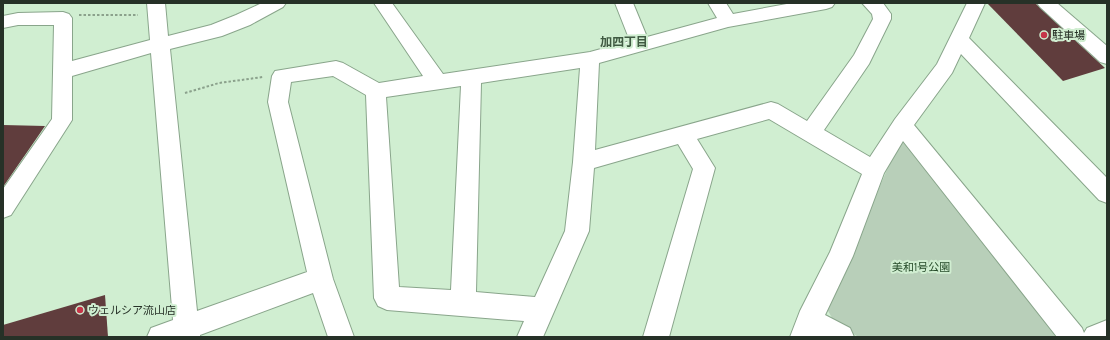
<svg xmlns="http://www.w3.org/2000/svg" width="1110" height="340" font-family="Karla,'Noto Sans JP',sans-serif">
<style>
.green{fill:#b8cfb9}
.building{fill:#603d3d}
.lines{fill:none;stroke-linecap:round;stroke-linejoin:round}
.minor-casing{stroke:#89a58b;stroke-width:2}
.path{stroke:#8ba18c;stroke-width:2;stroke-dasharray:2.5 2;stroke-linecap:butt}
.minor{fill:#fff;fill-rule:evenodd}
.poi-dot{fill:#c63549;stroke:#d0eed1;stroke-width:1.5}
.labels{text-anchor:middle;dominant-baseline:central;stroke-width:4;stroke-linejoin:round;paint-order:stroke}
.poi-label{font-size:11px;fill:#263127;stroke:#d0eed1;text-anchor:start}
.park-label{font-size:11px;fill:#244a28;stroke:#d0eed1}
.neighbourhood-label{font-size:12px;font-weight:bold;fill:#405a42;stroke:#d0eed1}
</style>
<rect width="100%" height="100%" fill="#d0eed1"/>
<polygon class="green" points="899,142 910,143 1058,337 859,337 836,325 827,309"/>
<g class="building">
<polygon points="987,3 1035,3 1105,68 1063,81"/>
<polygon points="3,125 45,126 3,187"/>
<polygon points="105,295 108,337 3,337 3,325"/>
</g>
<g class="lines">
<g class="minor-casing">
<g id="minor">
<path d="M147 3H165L168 36 211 25 236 15 262 3H286L283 7 250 25 222 36 170 49 197 311 307 272 268 102 272 76 275 71 336 61 343 63 379 83 423 76 374 3H392L443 74 590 52 630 41 615 3H633L647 37 717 18 708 3H726L733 14 792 3H835L832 7 826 9 728 27 599 63 595 150 771 102 778 104 807 121 854 55 873 19 872 14 862 3H883L891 14V19L869 64 824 130 870 157 895 119 937 64 967 3H985L969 38 1107 178V203L1099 200 961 54 952 73 914 125 1082 328 1084 333 1087 328 1107 320V337H1057L903 141 884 173 853 256 825 315 850 328 854 337H790L800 311 830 252 862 174 769 119 697 139 715 168 669 337H643L693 169 678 144 594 168 589 231 543 337H517L524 321 387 310 378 306 374 298 366 95 333 76 291 82 288 102 333 279 354 337H328L313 293 200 335V337H147L151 328 173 320 151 53 72 76V120L11 215 3 218V189L52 119 54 25H18L3 28V16L18 13 63 12 69 14 72 18V61L150 40ZM580 68 573 162 565 231 535 297 476 292 481 83ZM461 86 451 290 399 287 386 97Z"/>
<polygon points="1037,3 1057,3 1107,46 1107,64 1100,62 1040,7"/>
</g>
</g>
<g class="path">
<polyline points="79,15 138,15"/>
<polyline points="185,93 219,83 263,77"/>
</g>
<use href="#minor" class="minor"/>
</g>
<g class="poi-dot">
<circle cx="1044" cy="35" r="4"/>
<circle cx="80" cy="310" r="4"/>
</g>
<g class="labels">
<g class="poi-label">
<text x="1052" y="35">駐車場</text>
<text x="88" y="310">ウェルシア流山店</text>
</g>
<g class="park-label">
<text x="921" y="267">美和1号公園</text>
</g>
<g class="neighbourhood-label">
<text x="624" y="42">加四丁目</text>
</g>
</g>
<rect width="1110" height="340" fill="none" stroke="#263127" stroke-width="8"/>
</svg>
